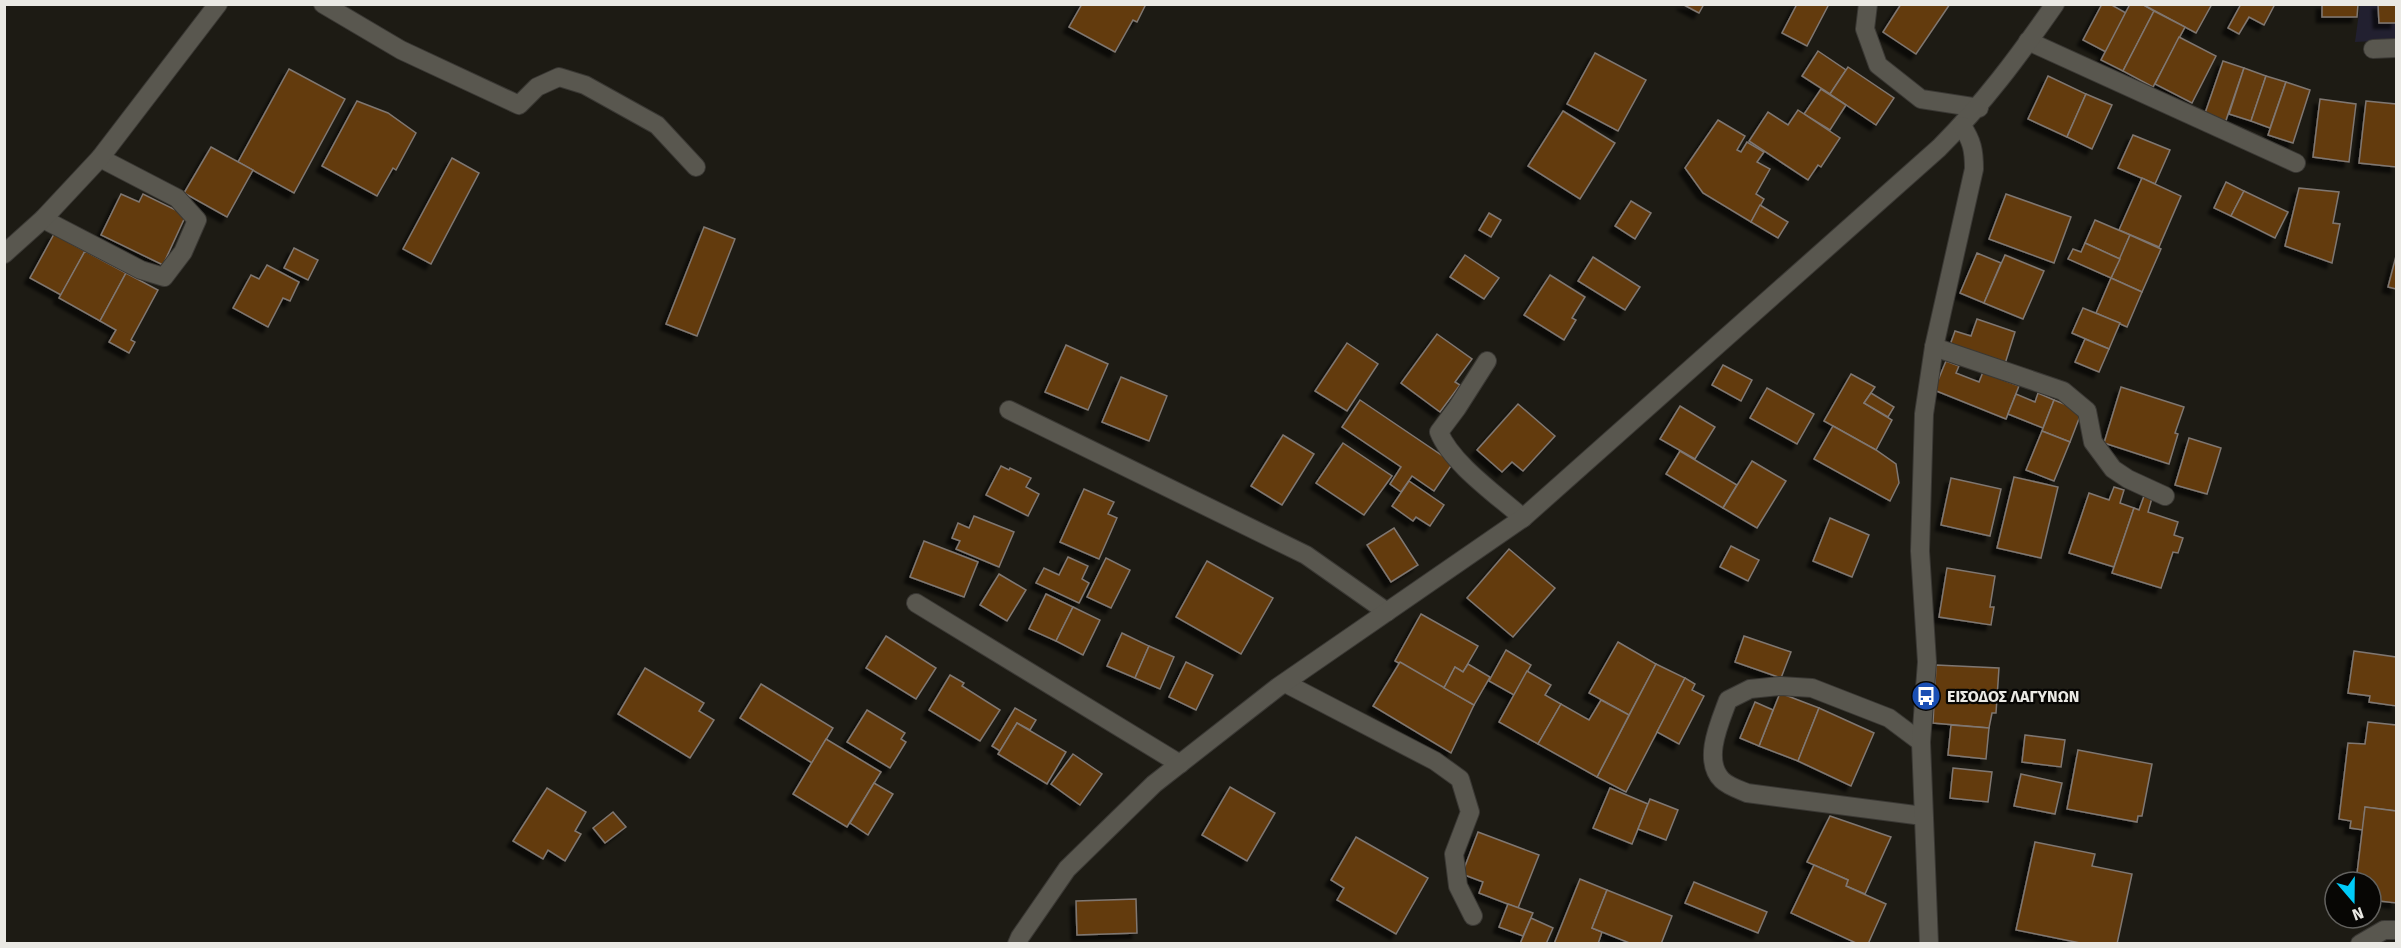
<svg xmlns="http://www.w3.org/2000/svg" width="2401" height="948" font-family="'Fira Sans',sans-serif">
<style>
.education{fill:#222030}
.building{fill:#643b10;stroke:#7f7771;stroke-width:1.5;filter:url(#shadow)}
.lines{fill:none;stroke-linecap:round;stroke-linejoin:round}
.minor-casing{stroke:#3a3834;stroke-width:20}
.minor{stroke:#59574f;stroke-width:18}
.labels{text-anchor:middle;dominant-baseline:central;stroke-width:4.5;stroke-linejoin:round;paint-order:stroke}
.poi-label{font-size:16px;font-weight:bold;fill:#eae9e4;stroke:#070604;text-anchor:start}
</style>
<defs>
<filter id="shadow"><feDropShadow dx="-5.5" dy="5.5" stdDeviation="1.5" flood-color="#0009"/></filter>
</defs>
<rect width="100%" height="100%" fill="#1d1b14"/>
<polygon class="education" points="2360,5 2396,5 2396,40 2355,42"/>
<g class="building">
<polygon points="1082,4 1146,4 1137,22 1133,20 1115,52 1069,27"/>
<polygon points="1682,4 1704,4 1699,13"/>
<polygon points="1797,4 1829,4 1807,46 1782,33"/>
<polygon points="1901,4 1950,4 1916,54 1883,32"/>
<polygon points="2102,4 2110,4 2126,13 2106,52 2083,40"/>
<polygon points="2130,4 2142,4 2154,11 2123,71 2101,60"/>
<polygon points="2142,4 2212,4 2196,33"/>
<polygon points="2241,4 2275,4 2264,25 2249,17 2239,34 2228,28"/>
<polygon points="2322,4 2358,4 2357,17 2322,17"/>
<polygon points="2378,4 2396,4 2396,23 2379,23"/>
<polygon points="2154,11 2185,27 2153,87 2123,71"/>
<polygon points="2179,37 2216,56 2192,103 2155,84"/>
<polygon points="1818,51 1846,70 1830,94 1802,76"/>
<polygon points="1595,53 1646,80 1618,131 1567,104"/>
<polygon points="2223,61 2244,68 2224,126 2203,119"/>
<polygon points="1848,67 1894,98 1876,125 1830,94"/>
<polygon points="2244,68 2266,76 2251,121 2229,114"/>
<polygon points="289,69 345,99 294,193 238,162"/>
<polygon points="2048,76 2086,94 2067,137 2028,119"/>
<polygon points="2266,76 2286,82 2270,128 2251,121"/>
<polygon points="2286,82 2310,90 2293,143 2268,135"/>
<polygon points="1821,89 1846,105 1830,130 1804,114"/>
<polygon points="2086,94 2112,105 2092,149 2067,137"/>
<polygon points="2320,99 2356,104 2349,162 2313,157"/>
<polygon points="357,101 388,113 416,133 396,170 393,168 377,196 322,166"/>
<polygon points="2366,101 2396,104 2396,167 2359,163"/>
<polygon points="1798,110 1840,138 1821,167 1818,165 1808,180 1749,141 1768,112 1788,125"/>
<polygon points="1563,111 1615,143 1580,199 1528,166"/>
<polygon points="1718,120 1745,136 1737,150 1741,152 1747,142 1764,152 1757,162 1770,169 1756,194 1764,199 1751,222 1703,193 1685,168"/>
<polygon points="2133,135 2170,150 2155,184 2118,168"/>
<polygon points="211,147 253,170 227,217 184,193"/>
<polygon points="452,158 479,173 431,264 403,249"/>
<polygon points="2142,178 2181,196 2159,247 2119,230"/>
<polygon points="2226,182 2244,191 2231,216 2214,208"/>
<polygon points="2299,188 2339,192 2333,223 2340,224 2332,263 2285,246"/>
<polygon points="2244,191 2288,212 2275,238 2231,216"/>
<polygon points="121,194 139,202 143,194 186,215 163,265 101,235"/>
<polygon points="2006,194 2071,217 2054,263 1989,239"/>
<polygon points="1631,201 1651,213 1635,239 1615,226"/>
<polygon points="1760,205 1788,222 1778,238 1751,222"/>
<polygon points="1489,213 1501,220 1491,237 1479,230"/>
<polygon points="2095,220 2130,235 2120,259 2085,243"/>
<polygon points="704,227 735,239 697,336 666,324"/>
<polygon points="54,234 85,251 61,295 30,278"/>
<polygon points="2130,235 2161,249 2142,292 2111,278"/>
<polygon points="2085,243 2120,259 2111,278 2068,259 2073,249 2081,252"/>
<polygon points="294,248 318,260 308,280 284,268"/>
<polygon points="85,251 126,273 100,321 59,298"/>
<polygon points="1977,253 2001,263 1984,303 1960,293"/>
<polygon points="1465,255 1499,278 1484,299 1450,277"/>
<polygon points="2005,255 2044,271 2023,319 1984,303"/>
<polygon points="2396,256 2396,289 2388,287"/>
<polygon points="1593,257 1640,287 1625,310 1578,281"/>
<polygon points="267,265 299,282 290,301 283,298 268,327 233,308 251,275 259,279"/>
<polygon points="126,273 158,290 131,340 135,342 129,353 109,342 116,330 100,321"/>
<polygon points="1550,275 1585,297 1572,318 1576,320 1564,340 1524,315"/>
<polygon points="2111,278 2142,292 2127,327 2096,313"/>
<polygon points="2083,308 2120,323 2109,349 2072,333"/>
<polygon points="1977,319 2015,332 2004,367 1949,348 1955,331 1971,336"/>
<polygon points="1437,334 1472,359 1455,382 1460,385 1440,412 1401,383"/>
<polygon points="2085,339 2109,349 2099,372 2075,362"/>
<polygon points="1347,343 1378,364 1347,411 1315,391"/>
<polygon points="1066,345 1108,364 1088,410 1045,392"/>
<polygon points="1946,361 1959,366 1956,373 1979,382 1983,372 2019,386 2006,419 1934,390"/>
<polygon points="1723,365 1752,380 1741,401 1712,385"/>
<polygon points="1851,374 1875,387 1864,403 1892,420 1876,450 1824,421"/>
<polygon points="1121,377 1167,396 1149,441 1102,422"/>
<polygon points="2121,387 2184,407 2175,433 2178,434 2169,464 2104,443"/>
<polygon points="1767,388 1814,414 1797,444 1750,418"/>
<polygon points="1871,393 1894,407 1888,417 1864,403"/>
<polygon points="2038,393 2054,400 2043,428 2008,414 2016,394 2035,402"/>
<polygon points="1360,400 1453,463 1434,491 1412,476 1401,492 1390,484 1401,467 1342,427"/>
<polygon points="2054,400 2082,411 2070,442 2042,431"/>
<polygon points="1518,404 1555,436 1523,471 1512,462 1502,472 1477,450"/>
<polygon points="1680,406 1715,427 1695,459 1660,439"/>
<polygon points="1833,426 1876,450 1896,464 1899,483 1890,501 1814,459"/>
<polygon points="2042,431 2070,442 2054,481 2026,470"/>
<polygon points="1283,435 1314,454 1282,505 1251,486"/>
<polygon points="2189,438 2221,448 2207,494 2175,485"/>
<polygon points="1343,443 1392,476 1364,515 1316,483"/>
<polygon points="1680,451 1737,485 1723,508 1666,474"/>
<polygon points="1752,461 1786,481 1757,528 1723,508"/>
<polygon points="1001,466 1009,470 1010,468 1031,478 1026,487 1039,494 1028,516 986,495"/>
<polygon points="2014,477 2058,487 2041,558 1997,548"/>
<polygon points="1951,478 2001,489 1990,536 1941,525"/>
<polygon points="1409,481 1444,505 1430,526 1416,517 1413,521 1392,506"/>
<polygon points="2114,487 2124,490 2120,503 2134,508 2114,567 2069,553 2089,493 2109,500"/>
<polygon points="1084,489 1114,502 1108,514 1117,518 1099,559 1060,542"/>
<polygon points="2144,496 2152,498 2148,512 2178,522 2174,535 2183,538 2178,553 2173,552 2161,588 2112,573 2134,508 2139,510"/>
<polygon points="974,516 1014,532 999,567 956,549 960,541 952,538 958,523 969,528"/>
<polygon points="1830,518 1869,535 1852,577 1813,561"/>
<polygon points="1394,528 1418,565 1391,582 1367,545"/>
<polygon points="924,541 978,562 964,597 910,577"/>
<polygon points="1731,546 1759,560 1748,581 1720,567"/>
<polygon points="1509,549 1555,588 1513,637 1467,598"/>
<polygon points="1068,557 1088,566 1082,579 1089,583 1079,603 1036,583 1044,568 1059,575"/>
<polygon points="1106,558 1130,570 1111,608 1087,597"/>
<polygon points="1207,561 1273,598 1241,654 1176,617"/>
<polygon points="1947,568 1995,576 1990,607 1994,607 1991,625 1939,617"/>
<polygon points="999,574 1026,590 1007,621 980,605"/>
<polygon points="1046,594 1073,607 1056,641 1029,629"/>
<polygon points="1073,607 1100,620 1083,655 1056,641"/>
<polygon points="1421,614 1478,646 1463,672 1455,667 1444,688 1395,661"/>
<polygon points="1122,633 1149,646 1135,678 1107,666"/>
<polygon points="886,636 936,668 916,699 866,668"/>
<polygon points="1744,636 1791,652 1781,678 1735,662"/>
<polygon points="1618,642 1656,664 1629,715 1589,693"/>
<polygon points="1149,646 1174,657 1160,689 1135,678"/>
<polygon points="1506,650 1531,665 1514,695 1489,681"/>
<polygon points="2354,651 2396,657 2396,706 2369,702 2370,696 2348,693"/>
<polygon points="1186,662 1213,675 1196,710 1169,697"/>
<polygon points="1400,662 1474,705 1451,753 1373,706"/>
<polygon points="1468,664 1490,677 1474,705 1444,688 1455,667 1463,672"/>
<polygon points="1656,664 1685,678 1626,792 1597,777"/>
<polygon points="1936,665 1999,668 1996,713 1992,713 1989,728 1933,723"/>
<polygon points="645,668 704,703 699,711 714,720 690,758 618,714"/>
<polygon points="1527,671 1551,685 1545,695 1561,704 1538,744 1499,722"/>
<polygon points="950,675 964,683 962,686 1000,710 980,741 929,710"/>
<polygon points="1685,678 1695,684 1692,690 1704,696 1679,744 1657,732"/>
<polygon points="761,684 833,728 812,763 740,718"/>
<polygon points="1780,693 1819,708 1798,761 1759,746"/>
<polygon points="1601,700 1629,715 1597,777 1538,744 1561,704 1589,720"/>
<polygon points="1755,702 1773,710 1759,746 1740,738"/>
<polygon points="1015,708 1036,720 1030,730 1017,723 1000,751 992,746"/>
<polygon points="1819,708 1874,733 1851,786 1798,761"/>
<polygon points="867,710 905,733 901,739 906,742 890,768 847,742"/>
<polygon points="2368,722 2396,725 2396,811 2365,807 2363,830 2350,828 2351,821 2339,819 2348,743 2365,744"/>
<polygon points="1017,723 1066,752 1047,784 998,754"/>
<polygon points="1951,725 1989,728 1986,759 1948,755"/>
<polygon points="2025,735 2065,740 2061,767 2022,762"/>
<polygon points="826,739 881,772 847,827 793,794"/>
<polygon points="2078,750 2152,764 2142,816 2138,816 2137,822 2067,809"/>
<polygon points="1073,754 1102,774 1080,805 1051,784"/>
<polygon points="1953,768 1992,772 1988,802 1950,798"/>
<polygon points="2021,774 2062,783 2055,814 2014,806"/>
<polygon points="874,783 893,794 868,835 850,823"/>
<polygon points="1230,787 1275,813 1247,861 1202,835"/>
<polygon points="547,788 586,812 575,831 581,834 565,861 548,850 543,859 513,841"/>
<polygon points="1610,788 1648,804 1632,844 1593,828"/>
<polygon points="1650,799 1678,810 1666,840 1638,829"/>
<polygon points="2365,807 2396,811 2396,903 2371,900 2371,882 2356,882"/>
<polygon points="613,812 626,827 605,843 593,828"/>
<polygon points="1830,816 1891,837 1865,894 1846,886 1848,880 1807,862"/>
<polygon points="1478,832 1539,855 1518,908 1479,893 1483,882 1462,874"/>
<polygon points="1356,837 1428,878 1396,934 1337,900 1344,888 1331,880"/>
<polygon points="2035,842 2095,854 2092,866 2132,874 2117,944 2085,944 2016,930"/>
<polygon points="1814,865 1848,880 1846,886 1886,904 1868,944 1858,944 1791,913"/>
<polygon points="1580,879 1607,890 1592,928 1602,932 1598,944 1554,944"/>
<polygon points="1694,882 1767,912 1758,933 1685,903"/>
<polygon points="1607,890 1672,916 1661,944 1632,944 1592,928"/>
<polygon points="1136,899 1137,933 1077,935 1076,901"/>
<polygon points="1508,904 1533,913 1523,936 1499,927"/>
<polygon points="1531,918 1553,928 1546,944 1520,944"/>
</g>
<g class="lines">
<g class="minor-casing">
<g id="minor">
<polyline points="323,4 401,50 519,105 537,87 559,77 585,85 657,125 696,167"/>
<polyline points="1868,4 1865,29 1878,65 1921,99 1979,108"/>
<polyline points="2028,41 2296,163"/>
<polyline points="2373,49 2396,48"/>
<polyline points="43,219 141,270 164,277 183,252 197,220 177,198 100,158"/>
<polyline points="4,254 43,219 100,158 218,4"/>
<polyline points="1934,347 2063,391 2087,411 2093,442 2113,469 2128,479 2165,496"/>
<path d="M1487 361 1457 408 1439 432C1451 463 1497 495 1523 518"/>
<polyline points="1009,410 1306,555 1387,612"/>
<polyline points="916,603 1180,764"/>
<polyline points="1285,683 1435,761 1460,779 1470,812 1454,854 1458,886 1473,916"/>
<path d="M1921 742 1889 718 1812 688 1780 686 1750 689 1728 700C1720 722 1702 760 1722 780 1728 786 1740 790 1747 793L1923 816"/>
<path d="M1017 944 1020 937 1067 869 1154 784 1278 687 1523 518 1939 148C1984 103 2018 57 2055 4"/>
<path d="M1929 944 1921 742 1927 662 1920 551 1924 414 1934 347 1974 169C1974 150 1972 141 1962 126"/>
<polyline points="2360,944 2384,930 2396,930"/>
</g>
</g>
<use href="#minor" class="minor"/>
</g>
<defs>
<g id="bus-disc" transform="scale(1.5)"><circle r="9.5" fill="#1a4fb4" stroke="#070604"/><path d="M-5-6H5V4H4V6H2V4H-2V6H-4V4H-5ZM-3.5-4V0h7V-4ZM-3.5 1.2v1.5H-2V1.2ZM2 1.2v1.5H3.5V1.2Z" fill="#fff"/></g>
</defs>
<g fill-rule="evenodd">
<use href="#bus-disc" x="1926" y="696"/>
</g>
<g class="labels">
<g class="poi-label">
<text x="1947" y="696">ΕΙΣΟΔΟΣ ΛΑΓΥΝΩΝ</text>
</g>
</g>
<rect width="2401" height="948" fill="none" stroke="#eae9e4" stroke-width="12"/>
<g transform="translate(2353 900) rotate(160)"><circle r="28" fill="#070604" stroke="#62615e" stroke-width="1.5"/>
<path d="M0-4.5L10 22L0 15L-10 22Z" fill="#00cbf9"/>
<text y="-9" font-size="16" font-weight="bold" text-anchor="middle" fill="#eae9e4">N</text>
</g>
</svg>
